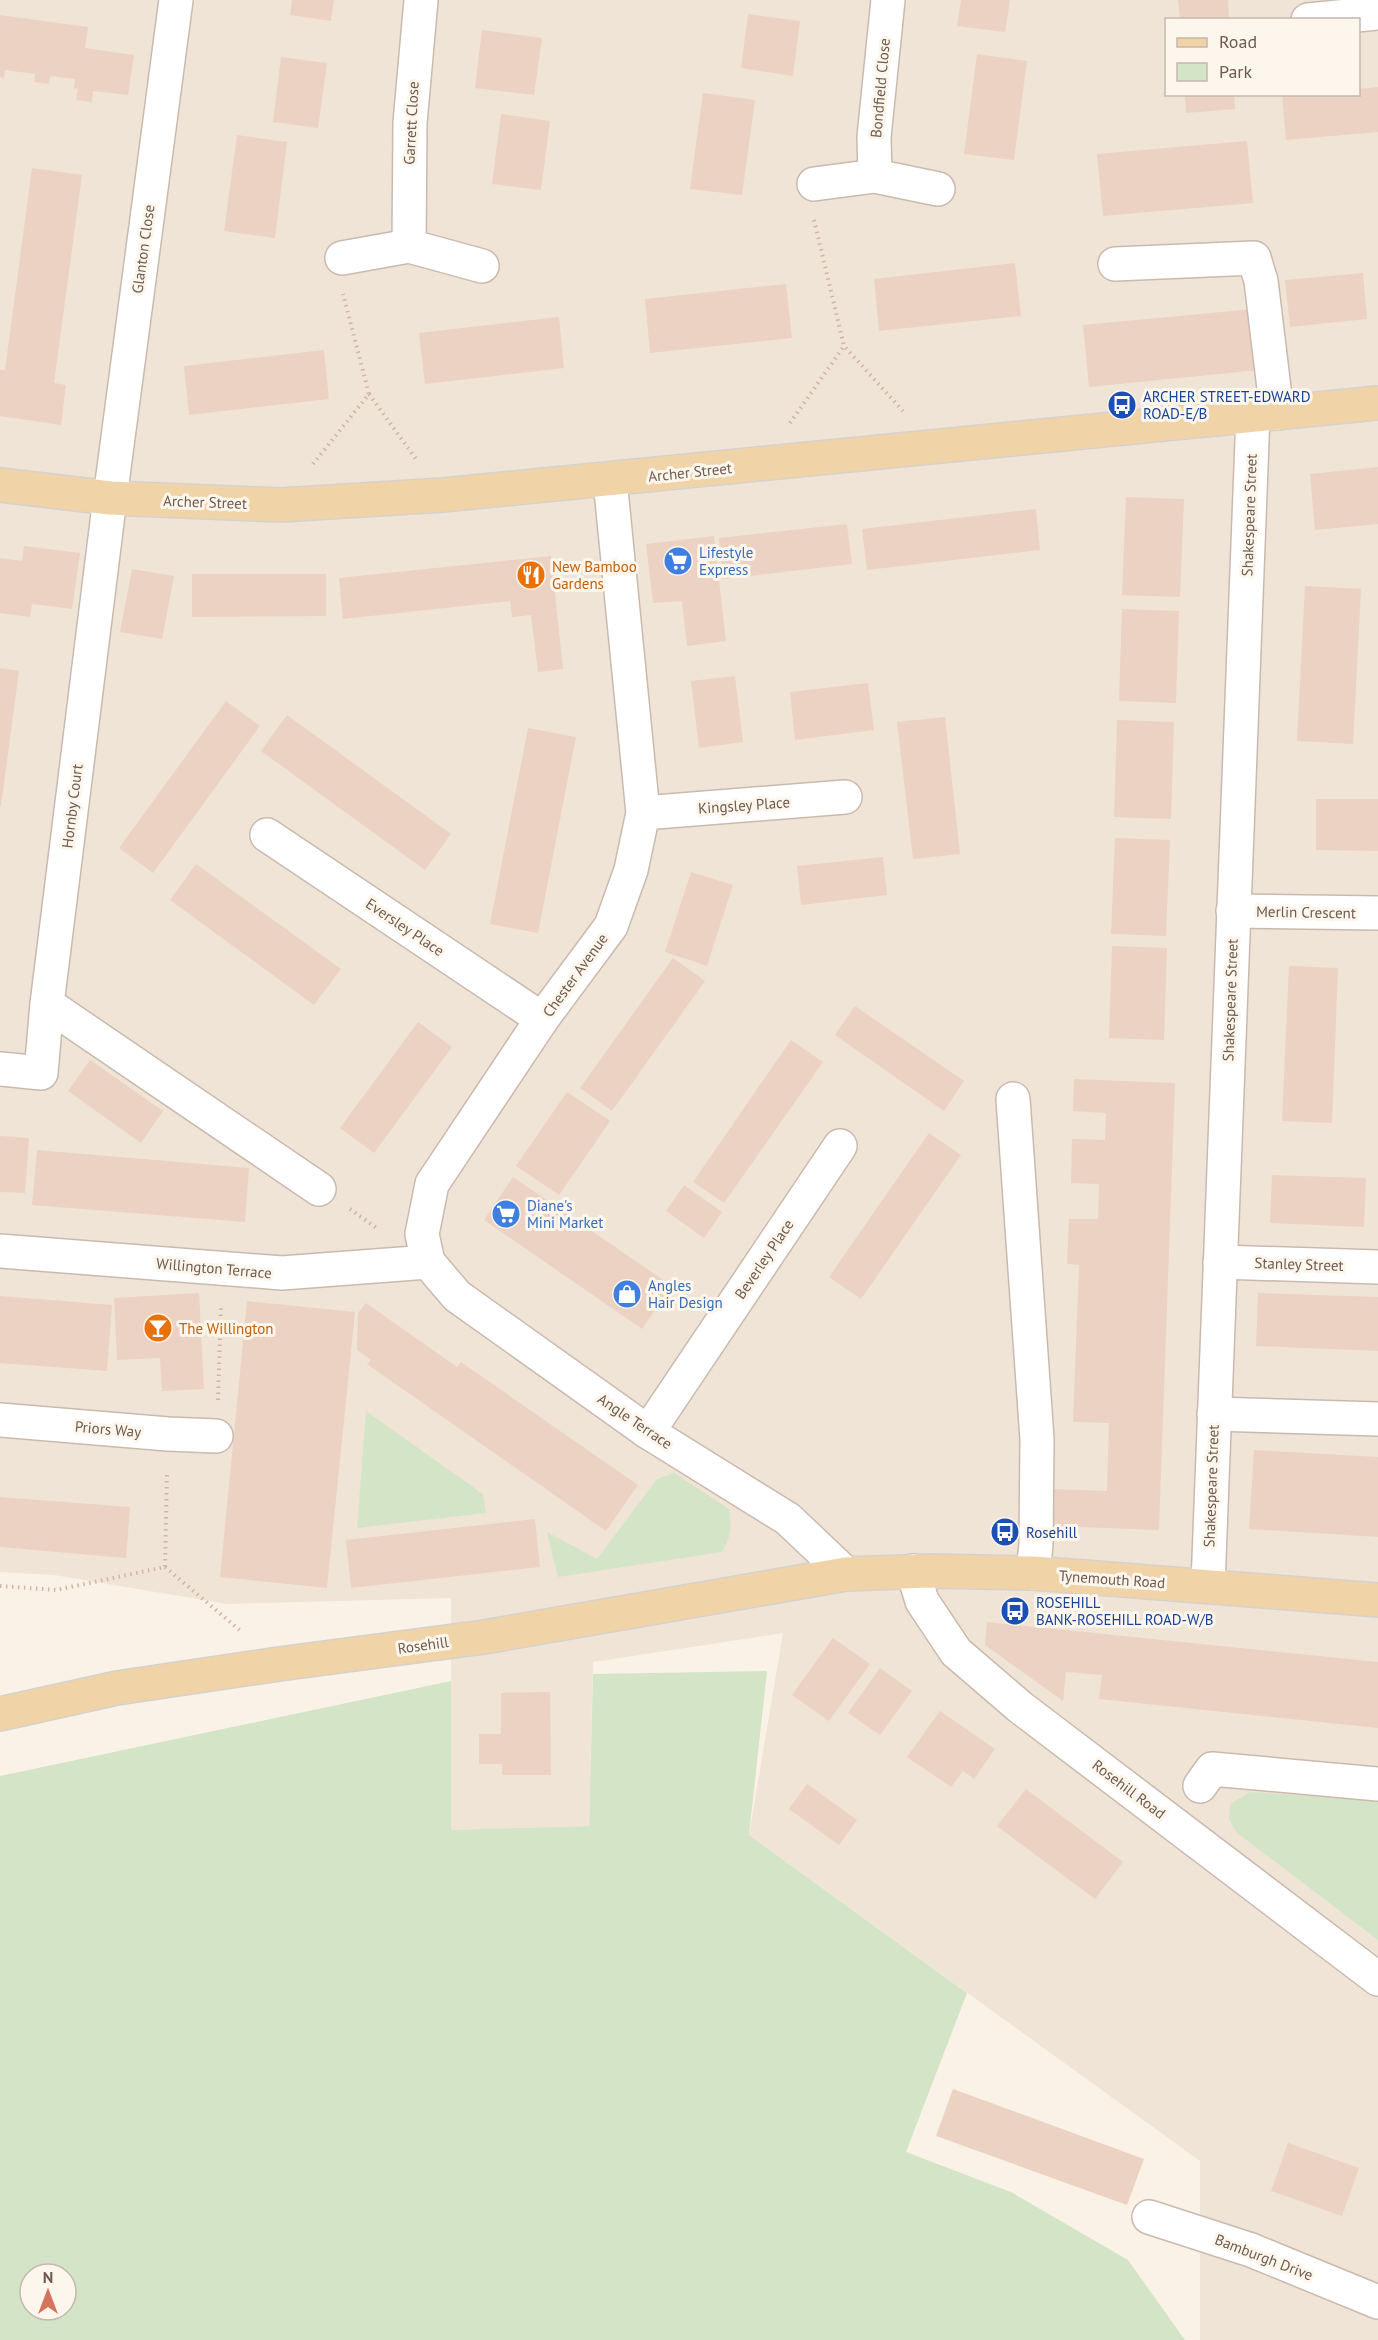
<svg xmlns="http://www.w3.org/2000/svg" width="1378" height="2340" font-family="'PT Sans',sans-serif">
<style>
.residential{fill:#f0e4d6;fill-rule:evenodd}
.green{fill:#d4e5c7;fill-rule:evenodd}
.building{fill:#ecd2c2}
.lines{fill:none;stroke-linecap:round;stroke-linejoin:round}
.minor-casing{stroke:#cabaae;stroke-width:36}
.major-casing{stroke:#d7d1cd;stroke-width:36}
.path{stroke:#d0b5a5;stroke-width:4;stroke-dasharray:1.5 4.5;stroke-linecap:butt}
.minor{stroke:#fff;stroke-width:33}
.major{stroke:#f0d4a7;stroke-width:33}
.labels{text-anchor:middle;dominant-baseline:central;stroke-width:6;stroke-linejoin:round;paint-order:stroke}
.street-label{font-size:15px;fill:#705a4e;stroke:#fdf6ed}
.transit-label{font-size:15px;fill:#164399;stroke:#fdf6ed;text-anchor:start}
.shop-label{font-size:15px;fill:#366cbe;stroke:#fdf6ed;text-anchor:start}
.food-label{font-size:15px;fill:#c56008;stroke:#fdf6ed;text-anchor:start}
</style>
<rect width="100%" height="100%" fill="#faf2e7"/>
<path class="residential" d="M0 0H1378V2340H1200V2161L749 1835 783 1633 593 1662 589 1826 451 1830V1598L227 1604 54 1575 0 1572ZM1166 20H1358V94H1166Z"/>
<g class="green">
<polygon points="366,1411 483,1494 486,1513 357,1528"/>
<path d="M674 1473 729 1509C732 1526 731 1537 722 1552L558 1577 547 1532 597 1559 657 1479Z"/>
<path d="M767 1671 749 1835 967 1993 906 2152 1011 2192 1128 2260 1185 2340H0V1776L451 1681V1830L589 1826 593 1674ZM30 2274H66V2310H30Z"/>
<polygon points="1250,1792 1378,1800 1378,1940 1236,1832 1229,1819 1230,1804"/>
</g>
<g class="building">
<polygon points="292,0 334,0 331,21 290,15"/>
<polygon points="961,0 1010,0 1005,32 957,26"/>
<polygon points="1178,0 1228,0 1229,20 1180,20"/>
<polygon points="748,14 800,21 793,76 741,68"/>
<polygon points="0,15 88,27 85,48 134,55 128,95 93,91 92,102 76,100 78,89 74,88 75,79 50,76 49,84 34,82 35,74 5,70 4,78 0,77"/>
<polygon points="482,30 542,38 534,95 475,88"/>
<polygon points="977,54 1027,61 1014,160 964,154"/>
<polygon points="281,57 327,63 318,128 273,122"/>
<polygon points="1378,87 1378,132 1286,140 1282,95 1359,94 1359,89"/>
<polygon points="703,93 755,100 742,195 690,189"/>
<polygon points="1185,94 1234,94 1235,109 1186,113"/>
<polygon points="501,114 550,121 541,190 492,184"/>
<polygon points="237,135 287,142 275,238 224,231"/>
<polygon points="1247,141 1253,203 1103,216 1097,154"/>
<polygon points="32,168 82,175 54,383 66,385 61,425 0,416 0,370 5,370"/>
<polygon points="1015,263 1021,316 879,331 874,279"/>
<polygon points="1363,273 1367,319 1290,327 1285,280"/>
<polygon points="786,284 792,338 650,353 645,299"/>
<polygon points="1253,309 1259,370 1089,387 1083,325"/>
<polygon points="559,317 564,368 425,384 419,333"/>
<polygon points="324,350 329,399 189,415 184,366"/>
<polygon points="1378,467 1378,524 1315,530 1310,474"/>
<polygon points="1126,497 1184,499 1180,597 1122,595"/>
<polygon points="1036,509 1040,550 867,570 862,529"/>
<polygon points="847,524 852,564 723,579 719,538"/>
<polygon points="714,536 726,641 687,646 682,601 653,603 646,544"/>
<polygon points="24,546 80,553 72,609 32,604 30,617 0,613 0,558 22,561"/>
<polygon points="551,556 563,669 538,672 531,615 512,617 510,601 343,619 339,578"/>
<polygon points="132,569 174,576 162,639 120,632"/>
<polygon points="192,574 326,574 326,616 192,617"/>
<polygon points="1305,586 1361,589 1353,744 1297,741"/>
<polygon points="1122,609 1179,611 1176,703 1119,701"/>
<polygon points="0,668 19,671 1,806 0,806"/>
<polygon points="735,676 743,742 699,748 691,681"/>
<polygon points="868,683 874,730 795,740 790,692"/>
<polygon points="226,701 260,726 153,873 119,848"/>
<polygon points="287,715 451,834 425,870 261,751"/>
<polygon points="945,717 960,854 913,859 897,722"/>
<polygon points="1117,720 1174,722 1171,819 1114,817"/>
<polygon points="528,728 576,737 538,933 490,924"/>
<polygon points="1316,799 1378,799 1378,851 1316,850"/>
<polygon points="1115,838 1170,840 1166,936 1111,934"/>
<polygon points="883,857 887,895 801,905 797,866"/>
<polygon points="196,864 341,969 314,1005 170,900"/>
<polygon points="691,872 733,885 707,966 665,952"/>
<polygon points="1112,946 1167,948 1164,1040 1109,1038"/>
<polygon points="673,958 705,981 612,1111 580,1088"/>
<polygon points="1289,966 1338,968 1332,1123 1282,1121"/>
<polygon points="855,1006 964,1081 944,1111 835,1035"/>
<polygon points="418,1022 452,1047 374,1153 340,1128"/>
<polygon points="791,1040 823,1062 724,1203 693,1182"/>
<polygon points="90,1060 163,1111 141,1143 68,1091"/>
<polygon points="1074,1079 1175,1083 1159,1530 1052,1526 1053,1489 1107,1491 1109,1423 1073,1422 1079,1265 1067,1264 1069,1219 1098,1219 1099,1184 1071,1183 1072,1139 1105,1140 1106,1113 1073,1111"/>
<polygon points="567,1092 610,1121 559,1195 516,1166"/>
<polygon points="929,1133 961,1155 861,1299 829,1277"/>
<polygon points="0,1136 29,1138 25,1193 0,1192"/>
<polygon points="37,1150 249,1168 245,1222 32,1205"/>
<polygon points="1272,1175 1366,1178 1364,1227 1270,1223"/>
<polygon points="513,1177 672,1286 642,1329 484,1220"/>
<polygon points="684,1185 722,1212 704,1238 666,1211"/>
<polygon points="199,1293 204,1389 162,1391 160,1358 117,1360 114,1298"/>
<polygon points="1258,1293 1378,1297 1378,1351 1256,1346"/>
<polygon points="0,1296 112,1305 107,1371 0,1363"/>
<polygon points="247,1301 355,1312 327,1588 220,1577"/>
<polygon points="366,1303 457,1367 461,1362 638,1485 606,1531 367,1364 371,1360 357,1350 358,1313"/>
<polygon points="1254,1450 1378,1457 1378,1537 1249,1529"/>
<polygon points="0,1497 130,1507 126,1558 0,1547"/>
<polygon points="535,1519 540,1567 351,1588 346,1540"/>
<polygon points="987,1622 1378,1662 1378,1728 1099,1699 1102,1675 1066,1672 1063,1701 985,1645"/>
<polygon points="833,1638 870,1664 829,1721 792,1695"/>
<polygon points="880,1668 912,1691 880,1735 848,1713"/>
<polygon points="550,1692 551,1775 502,1775 502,1764 479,1764 479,1734 501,1734 501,1693"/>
<polygon points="940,1711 995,1749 974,1779 963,1771 951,1787 907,1757"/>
<polygon points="807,1784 857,1820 839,1845 789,1809"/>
<polygon points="1026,1789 1123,1862 1095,1899 997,1826"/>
<polygon points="953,2089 1144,2159 1127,2205 936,2136"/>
<polygon points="1288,2143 1359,2168 1342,2216 1271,2191"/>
</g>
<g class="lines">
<g class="minor-casing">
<g id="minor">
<polyline points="1308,20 1378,13"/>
<polyline points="875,176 874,137 888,0"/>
<polyline points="814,184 875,176 938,189"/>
<polyline points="409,246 410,123 421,0"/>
<polyline points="342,258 409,246 482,266"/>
<polyline points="1115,264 1254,258 1261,281 1277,413"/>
<polyline points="610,480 643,813 631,870 611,926 542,1019 432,1184 422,1234 428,1262 457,1296 648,1432 788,1519 846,1574"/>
<polyline points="643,813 845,797"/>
<polyline points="267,835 542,1019"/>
<polyline points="1233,911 1378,913"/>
<polyline points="47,1004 319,1189"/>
<polyline points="0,1069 41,1073 47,1004 110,498 176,0"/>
<polyline points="1013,1099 1037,1439 1036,1544 1033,1573"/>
<polyline points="0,1251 282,1273 428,1262"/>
<polyline points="1220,1262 1378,1267"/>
<polyline points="1214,1414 1378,1419"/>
<polyline points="0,1420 168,1434 216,1436"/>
<polyline points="648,1432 840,1146"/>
<polyline points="913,1571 922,1601 956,1652 1020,1707 1378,1979"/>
<polyline points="1208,1585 1253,415"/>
<polyline points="1200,1786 1212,1769 1378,1784"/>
<polyline points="1149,2217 1251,2250 1378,2302"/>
</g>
</g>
<g class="major-casing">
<g id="major">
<polyline points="0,485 110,498 281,505 443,495 1378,403"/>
<polyline points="0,1714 117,1688 279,1664 484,1637 846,1574 930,1571 1033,1573 1378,1600"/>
</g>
</g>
<g class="path">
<polyline points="814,220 844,346 903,411"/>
<polyline points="369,394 416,459"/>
<polyline points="790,423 844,346"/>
<polyline points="313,464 369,394 343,294"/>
<polyline points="350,1209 378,1229"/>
<polyline points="218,1400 221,1306"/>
<polyline points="165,1567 242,1632"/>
<polyline points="0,1586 56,1590 165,1567 167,1471"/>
</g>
<use href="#minor" class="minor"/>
<use href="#major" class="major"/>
</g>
<defs>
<g id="bus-disc" transform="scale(1.5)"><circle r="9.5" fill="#1a4fb4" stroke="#fdf6ed"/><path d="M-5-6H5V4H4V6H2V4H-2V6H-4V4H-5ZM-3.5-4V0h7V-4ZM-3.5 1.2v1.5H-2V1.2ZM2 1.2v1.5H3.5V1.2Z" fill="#fff"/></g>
<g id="supermarket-disc" transform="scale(1.5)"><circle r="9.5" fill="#3f7fe0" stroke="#fdf6ed"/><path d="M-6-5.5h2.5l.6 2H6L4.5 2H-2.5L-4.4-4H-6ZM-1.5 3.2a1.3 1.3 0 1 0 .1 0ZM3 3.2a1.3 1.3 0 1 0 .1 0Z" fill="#fff"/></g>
<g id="restaurant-disc" transform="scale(1.5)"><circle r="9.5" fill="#e8710a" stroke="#fdf6ed"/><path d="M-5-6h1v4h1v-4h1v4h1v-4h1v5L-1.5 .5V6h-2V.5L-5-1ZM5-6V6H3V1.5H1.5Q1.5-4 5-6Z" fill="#fff"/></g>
<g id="shop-disc" transform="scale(1.5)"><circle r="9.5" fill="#3f7fe0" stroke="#fdf6ed"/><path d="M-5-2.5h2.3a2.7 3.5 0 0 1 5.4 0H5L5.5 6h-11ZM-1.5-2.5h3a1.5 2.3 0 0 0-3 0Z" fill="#fff"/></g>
<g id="bar-disc" transform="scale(1.5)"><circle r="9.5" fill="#e8710a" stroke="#fdf6ed"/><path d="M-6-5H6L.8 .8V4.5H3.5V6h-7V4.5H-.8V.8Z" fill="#fff"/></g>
</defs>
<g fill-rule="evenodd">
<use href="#bus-disc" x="1122" y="405"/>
<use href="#supermarket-disc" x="678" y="561"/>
<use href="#restaurant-disc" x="531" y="575"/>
<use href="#supermarket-disc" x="506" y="1214"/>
<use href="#shop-disc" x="627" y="1294"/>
<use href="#bar-disc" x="158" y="1328"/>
<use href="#bus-disc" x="1005" y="1532"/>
<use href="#bus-disc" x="1015" y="1611"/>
</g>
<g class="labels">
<g class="street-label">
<text transform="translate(880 88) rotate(-85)">Bondfield Close</text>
<text transform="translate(411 123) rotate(-87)">Garrett Close</text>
<text transform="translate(143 249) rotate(-82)">Glanton Close</text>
<text transform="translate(690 472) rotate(-6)">Archer Street</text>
<text transform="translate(205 502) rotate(2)">Archer Street</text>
<text transform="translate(1249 515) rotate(-88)">Shakespeare Street</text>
<text transform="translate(744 805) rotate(-4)">Kingsley Place</text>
<text transform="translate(72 806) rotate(-83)">Hornby Court</text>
<text transform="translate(1306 912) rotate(1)">Merlin Crescent</text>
<text transform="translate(405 927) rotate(34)">Eversley Place</text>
<text transform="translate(575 975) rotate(-54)">Chester Avenue</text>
<text transform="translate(1230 1000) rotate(-88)">Shakespeare Street</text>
<text transform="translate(764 1259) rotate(-56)">Beverley Place</text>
<text transform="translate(1299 1264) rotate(2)">Stanley Street</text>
<text transform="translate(214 1268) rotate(5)">Willington Terrace</text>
<text transform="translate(635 1421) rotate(34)">Angle Terrace</text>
<text transform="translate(108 1429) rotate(5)">Priors Way</text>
<text transform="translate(1211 1486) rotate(-88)">Shakespeare Street</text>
<text transform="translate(1112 1579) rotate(4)">Tynemouth Road</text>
<text transform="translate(423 1645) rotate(-8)">Rosehill</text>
<text transform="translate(1129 1789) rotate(37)">Rosehill Road</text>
<text transform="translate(1264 2257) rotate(21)">Bamburgh Drive</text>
</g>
<g class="transit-label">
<text x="1143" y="396">ARCHER STREET-EDWARD<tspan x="1143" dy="17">ROAD-E/B</tspan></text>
<text x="1026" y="1532">Rosehill</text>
<text x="1036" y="1602">ROSEHILL<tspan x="1036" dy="17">BANK-ROSEHILL ROAD-W/B</tspan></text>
</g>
<g class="shop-label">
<text x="699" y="552">Lifestyle<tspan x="699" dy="17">Express</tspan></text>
<text x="527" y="1205">Diane's<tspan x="527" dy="17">Mini Market</tspan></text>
<text x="648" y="1285">Angles<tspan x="648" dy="17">Hair Design</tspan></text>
</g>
<g class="food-label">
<text x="552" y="566">New Bamboo<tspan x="552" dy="17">Gardens</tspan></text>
<text x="179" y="1328">The Willington</text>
</g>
</g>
<rect x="1165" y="18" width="195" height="78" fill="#fdf6ed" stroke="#c5b8ad" stroke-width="1.5"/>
<rect x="1177" y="38" width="30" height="9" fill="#f0d4a7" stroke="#c5b8ad" stroke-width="1.5"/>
<text x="1219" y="48" font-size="18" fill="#705a4e">Road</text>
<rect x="1177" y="63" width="30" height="18" fill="#d4e5c7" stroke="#c5b8ad" stroke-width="1.5"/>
<text x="1219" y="78" font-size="18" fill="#705a4e">Park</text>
<g transform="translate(48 2292)"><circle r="28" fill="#fdf6ed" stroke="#c5b8ad" stroke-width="1.5"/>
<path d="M0-4.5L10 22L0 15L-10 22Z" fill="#d5735b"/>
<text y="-9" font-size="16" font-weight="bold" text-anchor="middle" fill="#705a4e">N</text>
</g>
</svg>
